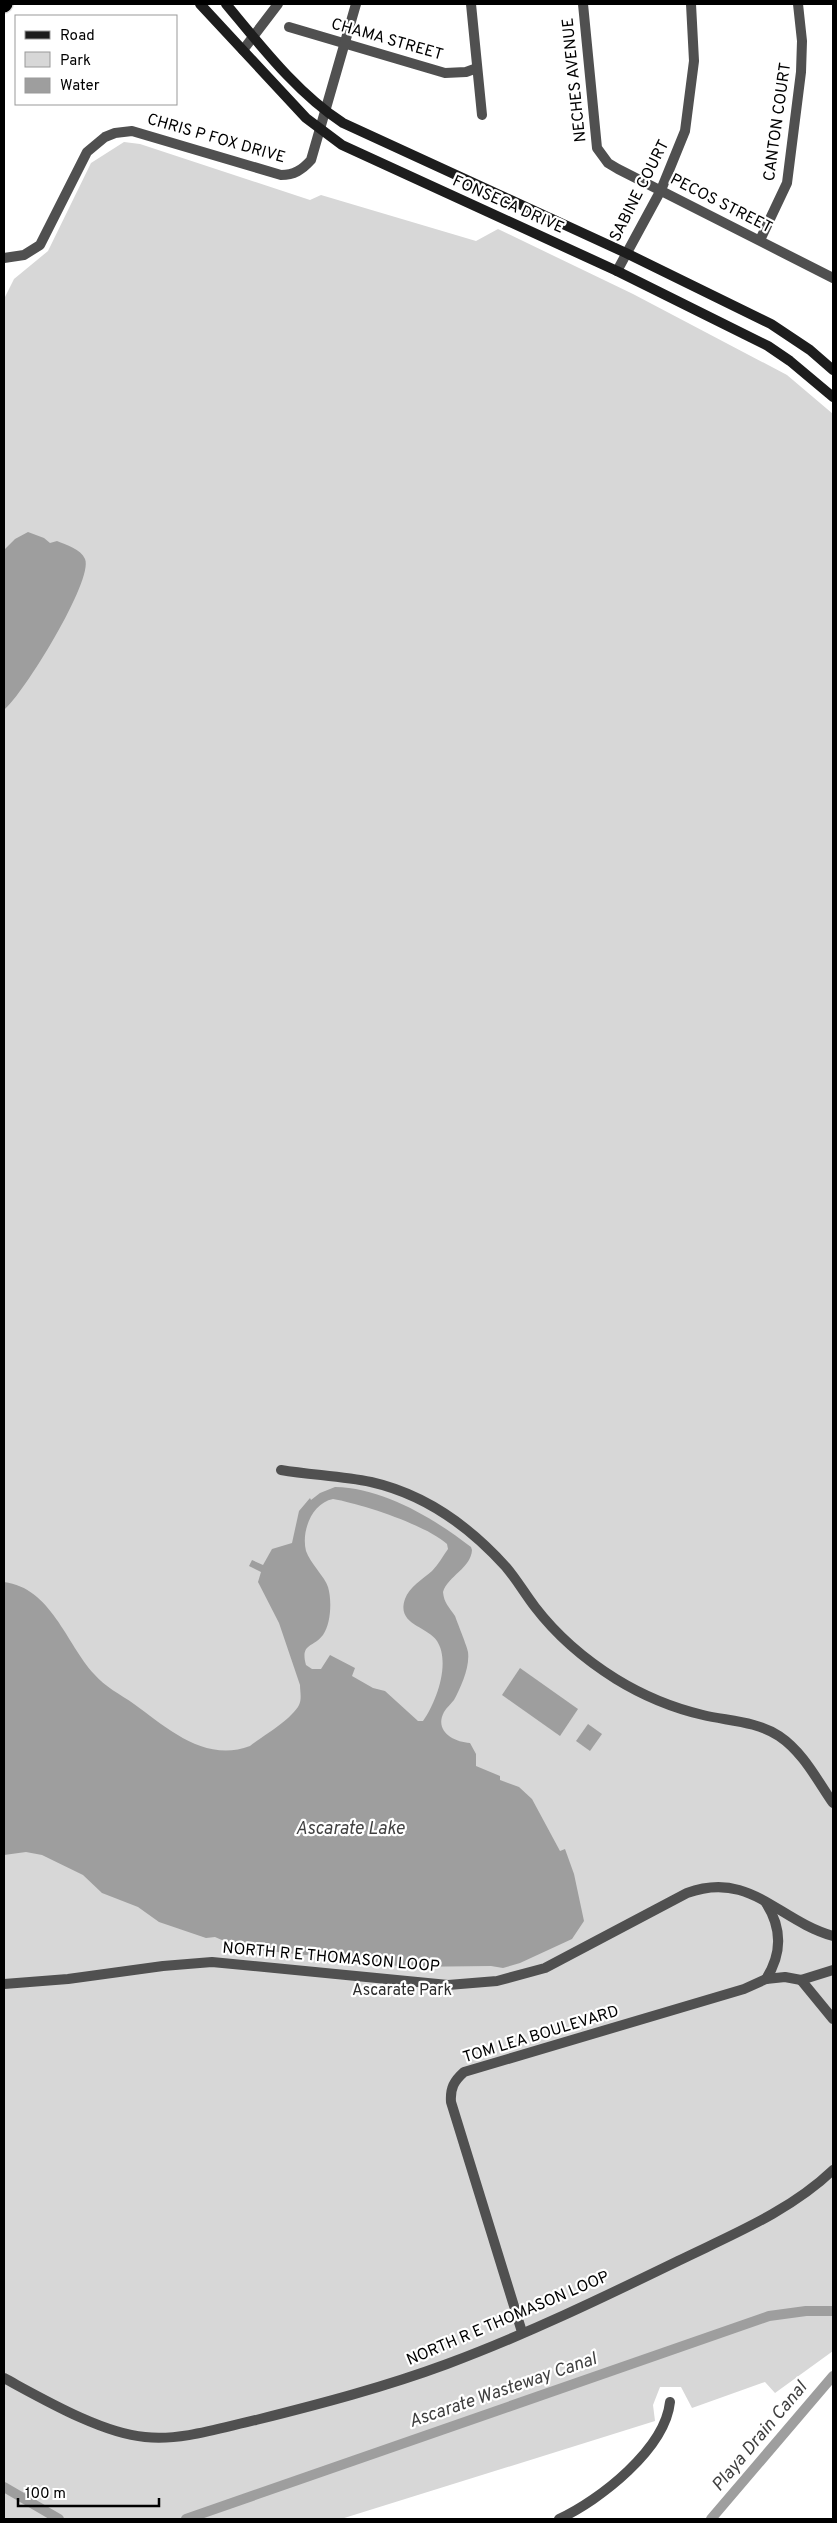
<svg xmlns="http://www.w3.org/2000/svg" width="837" height="2523" font-family="Overpass,sans-serif">
<style>
.green{fill:#d7d7d7}
.water{fill:#9e9e9e;fill-rule:evenodd}
.lines{fill:none;stroke-linecap:round;stroke-linejoin:round}
.canal{stroke:#9e9e9e;stroke-width:10}
.highway-casing{stroke:#dbdbdb;stroke-width:18}
.street{stroke:#505050;stroke-width:10}
.secondary{stroke:#1d1d1d;stroke-width:10}
.highway{stroke:#000;stroke-width:15}
.labels{text-anchor:middle;dominant-baseline:central;stroke-width:4.5;stroke-linejoin:round;paint-order:stroke}
.street-label{font-size:16px;fill:#000;stroke:#fff}
.park-label{font-size:16px;fill:#2e2e2e;stroke:#fff}
.water-label{font-size:18px;font-style:italic;fill:#3f3f3f;stroke:#fff}
</style>
<rect width="100%" height="100%" fill="#fff"/>
<polygon class="green" points="124,142 140,144 310,200 321,195 476,241 498,229 633,294 787,375 833,414 833,2351 775,2393 765,2382 692,2408 681,2387 660,2387 653,2405 655,2421 341,2519 4,2519 4,299 14,279 48,251 91,163"/>
<g class="water">
<path d="M28 532 44 538 50 543 57 541C66 545 81 549 85 559 94 580 23 695 4 710V550L15 539Z"/>
<path d="M335 1487C384 1488 433 1518 471 1547L472 1550C471 1568 448 1576 443 1592 444 1603 449 1607 455 1616 456 1619 468 1649 468 1652 470 1667 461 1687 454 1700 451 1704 447 1707 444 1712 434 1731 453 1742 470 1743L476 1754V1766L500 1776V1780L519 1787 532 1799 560 1851 565 1849 574 1874 584 1921 572 1939 520 1963 503 1968 491 1966 403 1967 335 1955 316 1953 306 1955 258 1950 231 1944 215 1937 206 1938 159 1922 138 1907 102 1893 83 1875 42 1855 26 1852 4 1855V1582C51 1588 66 1643 94 1674 105 1687 120 1694 134 1704 167 1728 205 1763 250 1746 263 1736 292 1719 299 1705 302 1699 300 1691 300 1685L279 1623 258 1582 261 1572 249 1566 252 1560 263 1565 272 1549 292 1543 299 1511 310 1498 311 1500 320 1493ZM333 1499C362 1504 426 1525 447 1544L448 1549C443 1556 438 1565 432 1571 423 1579 409 1587 405 1599 396 1625 427 1626 437 1641 451 1663 436 1703 423 1721H418L385 1691 373 1688 352 1676 355 1668 330 1655 321 1669H312L306 1665C300 1643 313 1648 323 1635 331 1624 332 1600 328 1587 325 1577 310 1563 306 1551 301 1531 312 1503 333 1499Z"/>
<polygon points="520,1668 578,1709 560,1736 502,1695"/>
<polygon points="588,1724 602,1734 590,1751 576,1741"/>
</g>
<g class="lines">
<g class="canal">
<polyline points="4,2487 59,2519"/>
<polyline points="186,2519 769,2316 806,2311 833,2311"/>
<polyline points="711,2519 833,2376"/>
</g>
<g class="highway-casing">
<polyline id="highway" points="4,5 5,4"/>
</g>
<g class="street">
<polyline points="471,4 482,115"/>
<polyline points="583,4 597,148 608,163 618,169 833,278"/>
<polyline points="289,27 445,73 466,72 477,68"/>
<polyline points="243,50 278,4"/>
<polyline points="760,240 787,183 801,72 802,41 798,4"/>
<path d="M4 258 24 255 40 245 87 152 105 137 115 133 132 131 281 175C294 175 302 170 311 160L356 4"/>
<polyline points="617,271 661,190 685,131 694,61 691,4"/>
<path d="M281 1470C311 1475 341 1476 371 1482 424 1494 470 1527 506 1567 517 1580 525 1594 535 1607 558 1637 584 1659 616 1679 642 1695 673 1708 703 1715 728 1721 756 1721 779 1736 803 1752 817 1780 833 1803"/>
<path d="M766 1903C782 1928 782 1954 766 1979"/>
<polyline points="801,1980 833,2019"/>
<path d="M4 1984 68 1979 163 1966 212 1962 448 1985 497 1981 545 1968 687 1893C750 1870 777 1920 833 1936"/>
<path d="M522 2332 451 2102C450 2088 454 2081 464 2072L744 1989 766 1979 785 1977 801 1980 833 1970"/>
<path d="M4 2378C43 2399 101 2433 145 2437 181 2441 220 2428 256 2420 320 2404 385 2387 447 2364 525 2335 602 2298 678 2261 731 2235 789 2212 833 2170"/>
<path d="M559 2519C600 2500 665 2449 670 2402"/>
</g>
<g class="secondary">
<polyline points="200,4 306,118 342,145 617,271 768,346 790,361 833,397"/>
<path d="M226 4C261 46 297 93 343 123L626 253 771 324 810 350 833 370"/>
</g>
<use href="#highway" class="highway"/>
</g>
<g class="labels">
<g class="street-label">
<text transform="translate(387 40) rotate(16)">CHAMA STREET</text>
<text transform="translate(575 80) rotate(-96)">NECHES AVENUE</text>
<text transform="translate(778 122) rotate(-82)">CANTON COURT</text>
<text transform="translate(216 139) rotate(16)">CHRIS P FOX DRIVE</text>
<text transform="translate(640 191) rotate(-63)">SABINE COURT</text>
<text transform="translate(721 204) rotate(27)">PECOS STREET</text>
<text transform="translate(508 205) rotate(24)">FONSECA DRIVE</text>
<text transform="translate(331 1958) rotate(5)">NORTH R E THOMASON LOOP</text>
<text transform="translate(541 2035) rotate(-17)">TOM LEA BOULEVARD</text>
<text transform="translate(508 2319) rotate(-23)">NORTH R E THOMASON LOOP</text>
</g>
<g class="park-label">
<text x="402" y="1991">Ascarate Park</text>
</g>
<g class="water-label">
<text x="350" y="1829">Ascarate Lake</text>
<text transform="translate(503 2391) rotate(-19)">Ascarate Wasteway Canal</text>
<text transform="translate(760 2437) rotate(-50)">Playa Drain Canal</text>
</g>
</g>
<rect width="837" height="2523" fill="none" stroke="#000000" stroke-width="10"/>
<rect x="15" y="15" width="162" height="90" fill="#ffffff" stroke="#999999"/>
<rect x="25" y="31" width="25" height="8" fill="#1d1d1d" stroke="#999999"/>
<text x="60" y="40" font-size="15" fill="#000000">Road</text>
<rect x="25" y="52" width="25" height="15" fill="#d7d7d7" stroke="#999999"/>
<text x="60" y="65" font-size="15" fill="#000000">Park</text>
<rect x="25" y="78" width="25" height="15" fill="#9e9e9e" stroke="#999999"/>
<text x="60" y="90" font-size="15" fill="#000000">Water</text>
<path d="M18 2498v8h141v-8" fill="none" stroke="#000000" stroke-width="2.5"/>
<text x="25" y="2498" font-size="15" fill="#000000" stroke="#ffffff" stroke-width="4" paint-order="stroke">100 m</text>
</svg>
